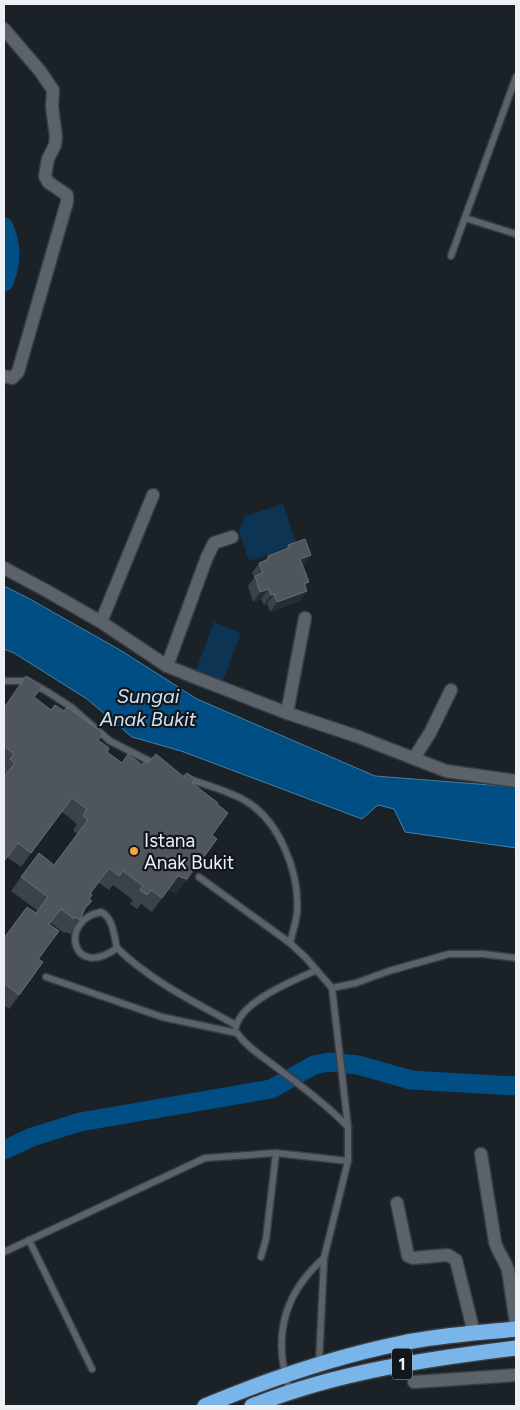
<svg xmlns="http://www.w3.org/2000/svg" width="520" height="1410" font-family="Figtree,sans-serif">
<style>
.green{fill:#0d3453}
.water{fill:#004e83;stroke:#477fa5}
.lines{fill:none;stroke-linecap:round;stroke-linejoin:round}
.river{stroke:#004e83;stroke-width:19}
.lane-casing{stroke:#383d42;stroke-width:9}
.street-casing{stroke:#383d42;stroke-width:15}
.highway-casing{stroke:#383d42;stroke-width:18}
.lane{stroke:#5b6269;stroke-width:6}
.street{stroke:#5b6269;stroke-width:12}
.highway{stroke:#7ab5ea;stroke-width:15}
.wall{fill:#3b4248}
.shaded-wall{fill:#262d33}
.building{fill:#4e555b;stroke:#676d73}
.poi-dot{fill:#f4a444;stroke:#11171d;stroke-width:2}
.labels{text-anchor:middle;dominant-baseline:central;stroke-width:4.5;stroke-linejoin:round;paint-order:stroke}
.shield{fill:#11171d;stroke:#aaafb4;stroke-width:1}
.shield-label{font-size:18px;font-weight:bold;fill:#ecf0f5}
.poi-label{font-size:19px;fill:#ecf0f5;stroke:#11171d;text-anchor:start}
.water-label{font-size:20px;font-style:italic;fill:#d1e1f1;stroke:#11171d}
</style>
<rect width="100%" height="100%" fill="#1a2127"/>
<g class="green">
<polygon points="283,504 297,546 249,561 239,531 245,516"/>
<polygon points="214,622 241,633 219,692 192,681"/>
</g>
<polygon class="water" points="4,586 28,598 120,650 197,699 375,776 516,787 516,848 405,832 394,809 378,805 362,819 181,751 132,737 87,699 14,653 4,649"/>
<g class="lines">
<g class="river">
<path d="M4 227C12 247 12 262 4 282"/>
<polyline points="4,1150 32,1137 80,1122 271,1089 314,1065 329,1062 358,1065 411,1080 516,1086"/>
</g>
<g class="lane-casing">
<g id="lane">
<polyline points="465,218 516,234"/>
<polyline points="451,256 516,77"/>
<polyline points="4,681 28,681 46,691 71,707 110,741 157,765"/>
<path d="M186 778C206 785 226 790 244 800 280 820 300 874 297 913 296 923 292 934 290 943"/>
<polyline points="199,877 290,943 306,958 332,988 348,1127"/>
<path d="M101 912C113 917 114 936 117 948 72 981 58 920 101 912Z"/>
<path d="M117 948C151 981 194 1002 236 1025"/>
<path d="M46 977 162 1017 237 1033C246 1046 260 1055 272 1064 298 1084 325 1103 348 1127V1161L324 1258 319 1363"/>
<polyline points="332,988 356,983 389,971 449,954 483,954 516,958"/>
<path d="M236 1027C241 1001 295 980 317 970"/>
<polyline points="29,1240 92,1369"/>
<polyline points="4,1252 205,1158 276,1153 348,1161"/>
<polyline points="261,1257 266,1239 276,1153"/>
<path d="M290 1391C272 1339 282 1295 324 1258"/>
</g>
</g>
<g class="street-casing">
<g id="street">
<polyline points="4,29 40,71 53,90 52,107 56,137 55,145 48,159 45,176 48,182 67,195 67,202 18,372 12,378 4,376"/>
<polyline points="4,568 47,591 101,622 167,666 194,677 287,713 359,737 446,771 516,781"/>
<polyline points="101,622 153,495"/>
<polyline points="167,666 207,557 214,543 232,537"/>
<polyline points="287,713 305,618"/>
<polyline points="414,758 430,733 451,690"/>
<path d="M481 1154 495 1242C498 1253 505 1260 508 1270L516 1324"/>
<polyline points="397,1203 408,1256 413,1258 448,1255 456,1260 474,1333"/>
<polyline points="414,1382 516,1375"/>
</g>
</g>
<g class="highway-casing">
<g id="highway">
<path d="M205 1406C269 1379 334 1357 402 1343 440 1335 478 1333 516 1329"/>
<path d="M252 1406C337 1372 426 1359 516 1348"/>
</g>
</g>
<use href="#lane" class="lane"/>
<use href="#street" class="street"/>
<use href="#highway" class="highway"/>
</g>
<g class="wall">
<polygon points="288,545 311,555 303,565 309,582 305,586 300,601 270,612 267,604 264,605 261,599 253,602 248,586 254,578 252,573 259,563 264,561 268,556 285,549"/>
<polygon points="34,697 51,710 98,740 107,752 122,763 142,765 148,763 184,777 192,783 217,804 212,835 217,839 187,881 186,880 176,893 168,890 152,912 141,904 137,909 130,904 133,900 113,885 109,890 99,883 91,894 89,899 80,920 70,934 66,932 64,933 51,923 50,924 49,945 39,959 33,977 9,1009 4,1005 4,938 36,913 38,911 11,891 21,877 54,865 77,834 73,830 77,824 62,812 21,867 7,857 4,862 4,708"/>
</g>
<g class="shaded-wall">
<polygon points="311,555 304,565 293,569 300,559"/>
<polygon points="269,589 261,599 253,602 260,592"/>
<polygon points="307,591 300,601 270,612 277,602"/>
<polygon points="274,594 267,604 264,605 271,595"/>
<polygon points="72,798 62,812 21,867 31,853"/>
<polygon points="196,865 176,893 168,890 152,912 178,876"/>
<polygon points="92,901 82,916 85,908"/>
<polygon points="43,962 33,977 9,1009 19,995"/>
</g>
<g class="building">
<polygon points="305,539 311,555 300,559 309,582 304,583 307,591 277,602 274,594 271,595 269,589 260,592 255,576 263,573 259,563 269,559 268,556 289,548 288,545"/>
<polygon points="26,676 42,687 34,697 51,710 55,705 64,711 67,707 103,733 98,740 109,748 107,752 122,763 128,754 142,765 145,761 148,763 156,754 184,777 187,773 195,779 192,783 218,803 217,804 228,813 212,835 217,839 197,866 196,865 186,879 178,876 162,898 151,890 147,895 140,890 143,886 123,871 119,876 109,868 90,893 92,895 89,899 92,901 85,908 80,920 76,917 74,919 61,909 49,924 59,931 38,959 43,962 19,995 4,983 4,938 27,907 36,913 48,897 21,877 39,853 54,865 88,820 83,816 87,809 72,798 31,853 18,843 4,861 4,777 15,763 10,759 14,754 4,746 4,708"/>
</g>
<circle class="poi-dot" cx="134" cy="851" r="5"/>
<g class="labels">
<rect class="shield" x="392" y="1348.5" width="20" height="31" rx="4"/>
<g class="shield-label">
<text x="402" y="1364">1</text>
</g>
<g class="poi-label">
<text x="144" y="840">Istana<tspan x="144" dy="22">Anak Bukit</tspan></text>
</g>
<g class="water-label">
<text x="148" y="696">Sungai<tspan x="148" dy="23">Anak Bukit</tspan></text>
</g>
</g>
<rect width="520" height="1410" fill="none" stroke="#ecf0f5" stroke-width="10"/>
</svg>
